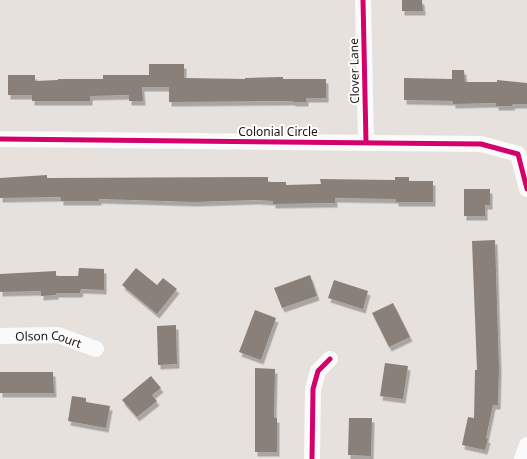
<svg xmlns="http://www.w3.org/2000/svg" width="527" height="459" font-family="'Noto Sans',sans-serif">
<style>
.building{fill:#898079;filter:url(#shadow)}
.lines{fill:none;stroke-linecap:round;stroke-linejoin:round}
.street{stroke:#fbfafa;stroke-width:16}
.cycleway-casing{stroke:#fff;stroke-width:8}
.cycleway{stroke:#d6006c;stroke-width:5}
.labels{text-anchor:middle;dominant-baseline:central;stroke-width:4;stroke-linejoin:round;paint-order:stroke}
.street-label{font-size:12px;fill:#191614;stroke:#fff}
</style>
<defs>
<filter id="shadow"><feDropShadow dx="2.5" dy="4.5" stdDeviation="0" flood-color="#0004"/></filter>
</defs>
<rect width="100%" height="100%" fill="#e6e1dd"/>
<g class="building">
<polygon points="402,0 422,0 423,11 402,11"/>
<polygon points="149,64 184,64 184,78 245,79 245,78 283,77 283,79 326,79 326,98 306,98 306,102 293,102 293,101 169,102 169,87 142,87 143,101 129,101 129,95 90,96 90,101 32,101 32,95 8,95 8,75 35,75 35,81 58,80 58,79 103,79 103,75 149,75"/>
<polygon points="452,70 464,70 465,82 497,82 497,80 527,83 527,104 513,104 512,106 496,106 496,103 453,104 453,101 404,100 404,78 452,79"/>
<polygon points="47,175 47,178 268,177 268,182 286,182 286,185 321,184 320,179 395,180 395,177 409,177 409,181 433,181 433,202 396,202 396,199 335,198 335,203 273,204 273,201 257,200 195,202 99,199 99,201 61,201 61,197 0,198 0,178"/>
<polygon points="464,189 490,189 490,205 485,205 485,216 464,216"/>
<polygon points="495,240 499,368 498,405 493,405 486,438 488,439 485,450 462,445 468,417 474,418 475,370 477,370 472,241"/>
<polygon points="79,268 104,269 104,290 81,289 80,293 56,293 56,295 41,296 41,291 0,292 0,274 56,271 56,276 78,276"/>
<polygon points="136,268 157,285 163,278 177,289 157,314 122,285"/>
<polygon points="310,275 317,296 282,308 274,288"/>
<polygon points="334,280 368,291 363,309 328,298"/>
<polygon points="393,303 410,337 389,347 372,313"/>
<polygon points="255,310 276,318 261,360 239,352"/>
<polygon points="176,325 177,364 158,365 157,326"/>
<polygon points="385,363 408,366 403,399 380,396"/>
<polygon points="255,368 275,369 274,418 277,418 277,452 255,452"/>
<polygon points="0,372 53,372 54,393 0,393"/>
<polygon points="151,376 161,388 152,395 157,401 137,417 122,400"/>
<polygon points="72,396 86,398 86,402 110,406 106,428 68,421"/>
<polygon points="349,418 372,418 371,456 348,455"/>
</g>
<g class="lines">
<g class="street">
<polyline points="363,0 366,142"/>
<polyline points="0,139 481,144 518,154 527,189"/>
<path id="s1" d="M0 336 58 335 96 349"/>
<polyline points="312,459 313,389 318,371 330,359"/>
<polyline points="522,459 527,445"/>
</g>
<g class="cycleway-casing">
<g id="cycleway">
<polyline points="363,0 366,142"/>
<polyline points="0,139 481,144 518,154 527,189"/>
<polyline points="312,459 313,389 318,371 330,359"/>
</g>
</g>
<use href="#cycleway" class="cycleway"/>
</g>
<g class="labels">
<g class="street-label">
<text transform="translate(354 71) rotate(-91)">Clover Lane</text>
<text x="278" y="131">Colonial Circle</text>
<text stroke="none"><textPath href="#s1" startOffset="49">Olson Court</textPath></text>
</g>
</g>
</svg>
